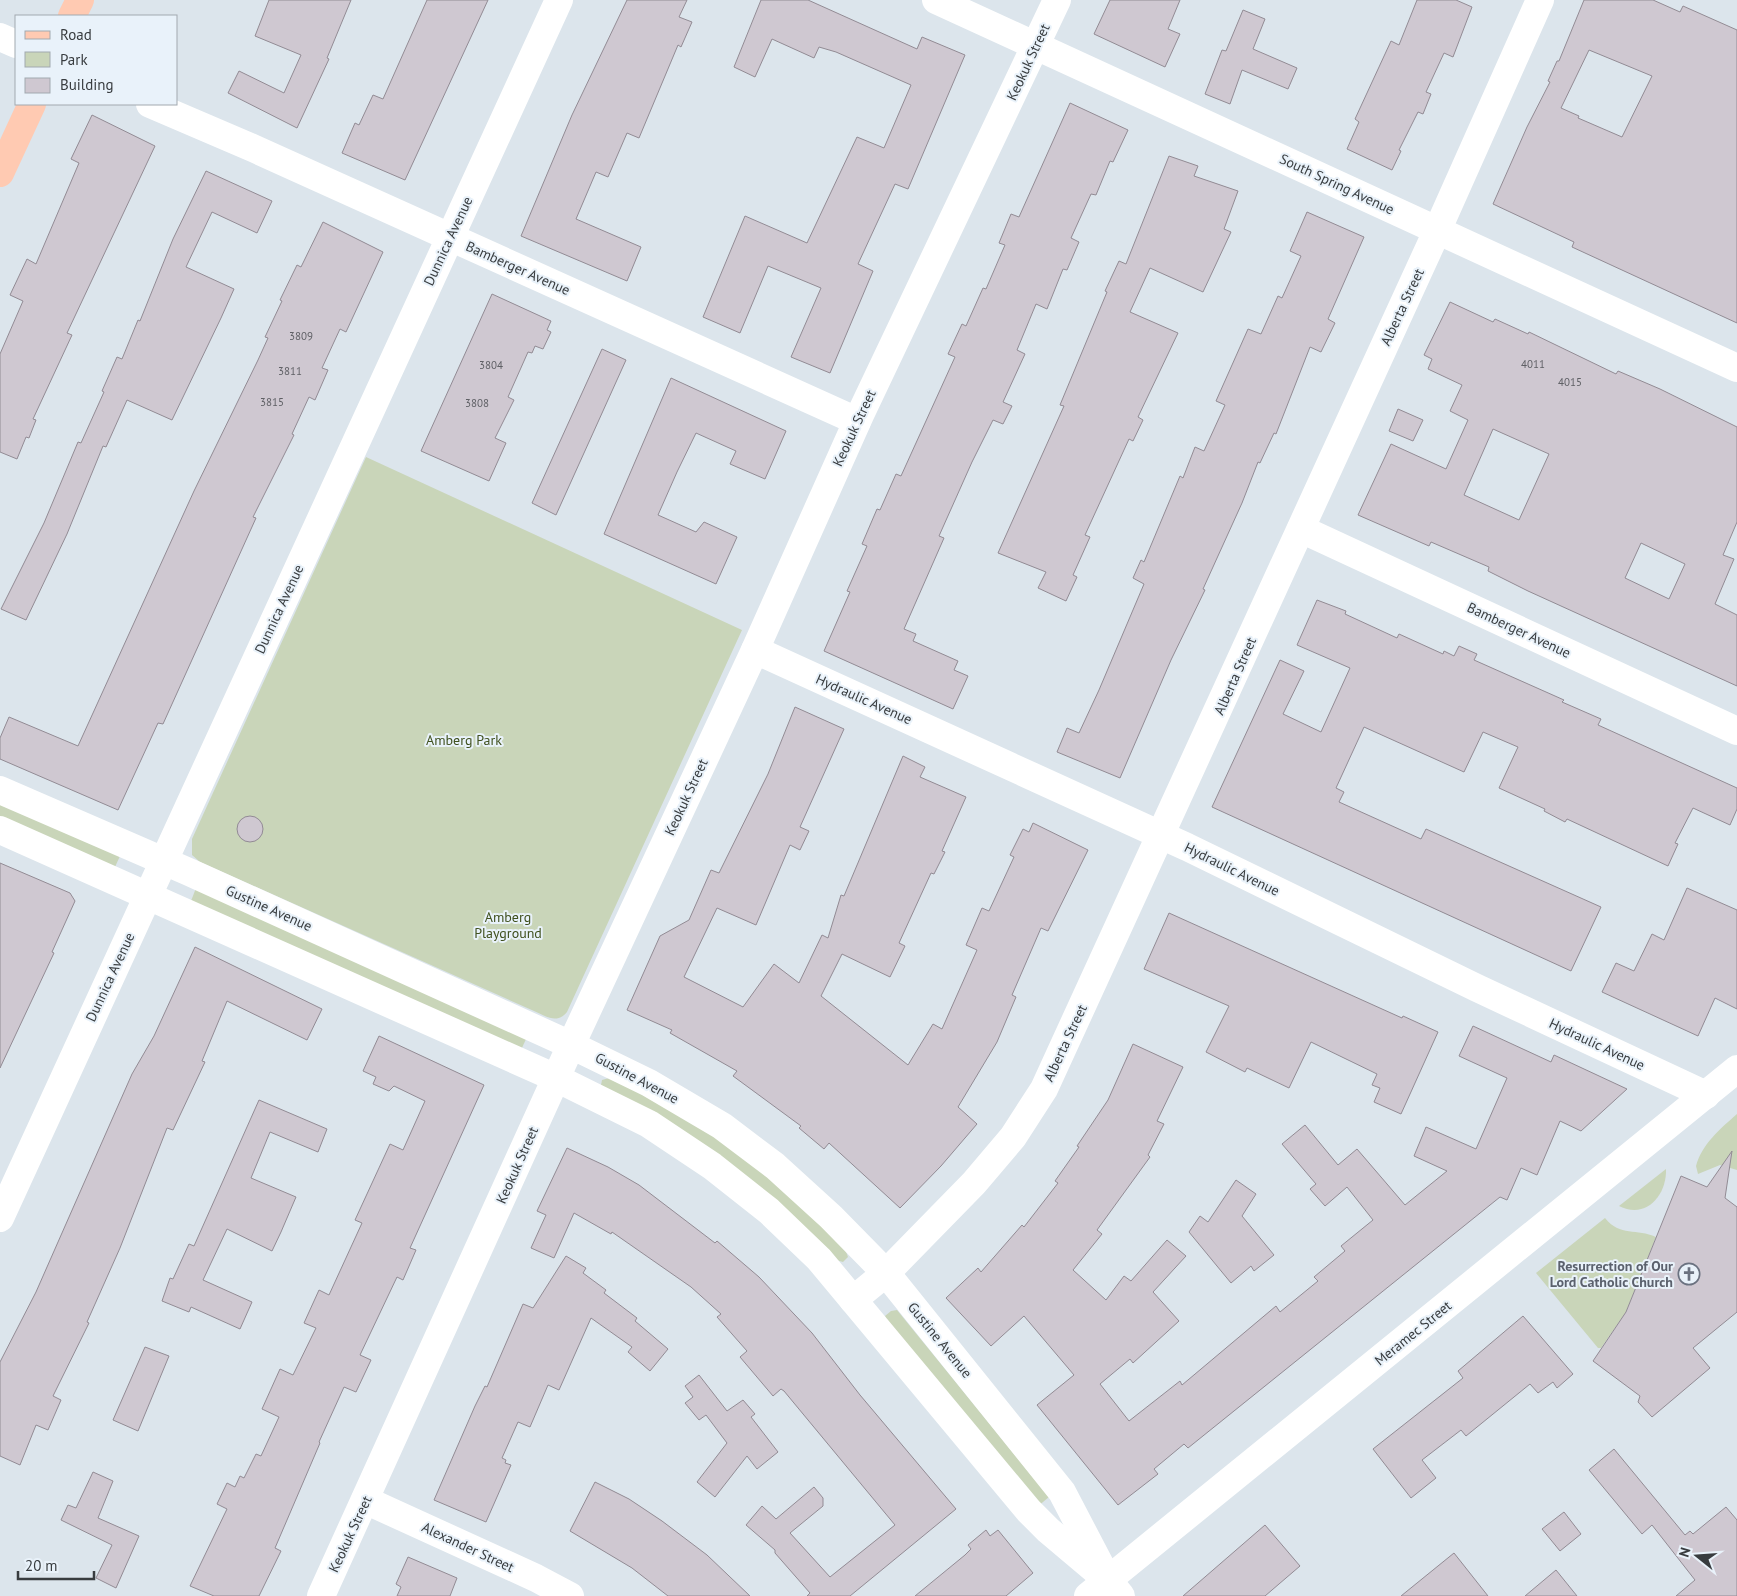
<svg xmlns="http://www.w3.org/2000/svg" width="1737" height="1596" font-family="'PT Sans',sans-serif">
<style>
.green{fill:#c9d5b9}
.building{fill:#cfc8d1;stroke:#928b94;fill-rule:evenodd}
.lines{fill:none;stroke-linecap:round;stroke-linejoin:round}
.minor{stroke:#fff;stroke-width:28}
.major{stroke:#ffcab2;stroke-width:28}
.labels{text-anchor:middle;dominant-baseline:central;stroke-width:4;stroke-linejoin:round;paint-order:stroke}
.number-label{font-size:11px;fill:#5e5f64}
.street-label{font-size:14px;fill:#383c3f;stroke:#e9f2fa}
.park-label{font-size:14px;fill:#40511f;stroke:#e9f2fa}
.worship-label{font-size:14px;font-weight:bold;fill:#5b616d;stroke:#e9f2fa;text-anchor:end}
</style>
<rect width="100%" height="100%" fill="#dce5ec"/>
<g class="green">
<path d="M366 457 742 630 567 1012C557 1024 547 1017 534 1011L200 862 192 855V839Z"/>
<polygon points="0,804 120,856 115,867 0,818"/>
<polygon points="196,888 527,1037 521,1050 191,901"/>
<polygon points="609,1078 678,1112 746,1158 814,1217 845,1249 848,1257 843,1262 836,1260 604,1089 601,1085 602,1080"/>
<path d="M1737 1114V1170L1720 1165 1698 1174 1696 1166C1702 1144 1720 1129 1737 1114Z"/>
<path d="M1666 1169C1667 1195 1646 1220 1619 1206Z"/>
<path d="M1605 1218C1620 1237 1637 1228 1656 1237L1626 1312 1601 1348H1598L1536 1273Z"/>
<polygon points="897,1310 1049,1497 1037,1507 888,1324 885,1316 891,1311"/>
</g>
<g class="building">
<polygon points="269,0 351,0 327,58 329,59 297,128 228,93 239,71 284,93 301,55 255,36"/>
<polygon points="427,0 488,0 405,180 342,153 355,123 359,125 373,95 383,99"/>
<polygon points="627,0 687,0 679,17 692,22 681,47 678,45 639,138 627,133 608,177 596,172 576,219 641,247 627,281 521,236 572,115"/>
<polygon points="761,0 808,0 917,49 922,37 965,55 908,189 895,184 858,264 873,271 830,373 791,357 821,288 768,266 740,333 703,317 745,216 807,243 857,137 884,148 911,85 836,52 819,47 814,58 772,39 755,77 734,67"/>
<polygon points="1110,0 1180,0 1168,29 1180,34 1165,67 1094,34"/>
<polygon points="1417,0 1456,0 1472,7 1453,57 1444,53 1426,92 1431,94 1423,114 1418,112 1399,150 1401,151 1392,170 1347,149 1359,122 1355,119 1391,41 1399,45"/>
<path d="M1584 0H1653L1680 12 1683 6 1737 30V323L1572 247 1574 242 1493 204 1527 127 1550 82 1548 81 1557 61H1559ZM1589 50 1652 76 1622 137 1578 118 1579 116 1561 108Z"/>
<polygon points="1243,10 1265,19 1253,49 1297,68 1288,89 1242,70 1230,104 1205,94 1222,50 1226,51"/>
<polygon points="1070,103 1128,130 1113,162 1110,161 1096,195 1091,194 1071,238 1079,242 1067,270 1063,269 1047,309 1036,304 1017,350 1025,354 1003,402 1012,406 1003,424 993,420 972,462 939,536 944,538 904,629 916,634 913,641 958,661 954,670 968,676 953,709 824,651 850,592 847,591 867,546 862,544 877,509 880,510 896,474 901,476 955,357 948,354 962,324 966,326 983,288 986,289 1005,245 999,243 1011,214 1019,217"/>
<polygon points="92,115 155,146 67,333 72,335 33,419 36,420 29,438 26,437 17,459 0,452 0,354 23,301 10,295 27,259 36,264 79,163 71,159"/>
<polygon points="1169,156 1198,166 1194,176 1238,191 1224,229 1231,232 1203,292 1150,268 1130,312 1178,333 1138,417 1143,420 1133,441 1129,439 1085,535 1090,537 1073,575 1077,577 1066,601 1038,588 1046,572 998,553 1064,406 1060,405 1107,292 1105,291 1119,261 1126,264"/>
<polygon points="206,171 272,201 257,233 212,212 186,267 234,289 221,318 172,420 127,400 106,447 103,446 67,534 26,620 1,609 44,523 78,442 81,443 104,392 102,391 117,357 122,359 138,320 140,321 173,239"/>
<polygon points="1307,212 1364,237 1328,319 1335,323 1321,352 1310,347 1276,434 1274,433 1260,463 1258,462 1242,503 1203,589 1205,590 1171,660 1120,778 1057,752 1067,728 1079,733 1099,690 1144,584 1133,578 1141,560 1144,562 1180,476 1183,478 1195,447 1204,451 1225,405 1216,401 1248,329 1261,334 1278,296 1282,298 1301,256 1290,251"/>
<polygon points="323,222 383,252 346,332 340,329 322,368 328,370 315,400 309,397 292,434 294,435 253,517 256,518 163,724 158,723 118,810 0,759 0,738 9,717 78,746 194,491 258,360 268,338 265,337 282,301 280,300 297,265 301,267"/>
<polygon points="492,294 551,321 547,330 551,332 543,349 535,346 532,353 528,352 508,397 514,400 495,438 506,443 489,481 421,451"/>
<path d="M1450 302 1493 322 1495 319 1528 334 1529 332 1616 374 1618 371 1660 389 1737 427V522L1723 555 1734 559 1715 604 1737 615V686L1528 591 1488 571 1489 567 1431 542 1429 546 1358 515 1391 444 1446 469 1468 420 1450 411 1462 385 1428 369 1432 359 1424 355ZM1493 429 1549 454 1519 520 1464 495ZM1641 543 1685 564 1669 599 1625 578Z"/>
<polygon points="602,349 626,360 556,515 532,503"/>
<polygon points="671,378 786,431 765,479 730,464 736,451 696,433 677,472 658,515 696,532 704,522 737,537 716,584 604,534"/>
<polygon points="1398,409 1423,420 1413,441 1389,431"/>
<polygon points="1317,600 1346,611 1345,614 1397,638 1399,634 1443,654 1444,651 1454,656 1459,646 1477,654 1474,660 1564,700 1562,702 1601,719 1598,725 1737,788 1737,809 1730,825 1693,808 1675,843 1678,844 1668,866 1567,819 1565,822 1544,811 1545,809 1499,788 1518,747 1483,732 1464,772 1364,727 1336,788 1344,792 1339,802 1421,839 1426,829 1601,907 1571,971 1212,807 1280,660 1304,671 1283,714 1321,732 1350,668 1297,645"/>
<polygon points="795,707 844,729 800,827 809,831 800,850 790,845 756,925 717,908 684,977 743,1007 774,964 799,983 822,935 828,938 841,895 844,896 903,756 925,767 920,777 966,797 942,851 945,852 934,874 931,873 899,943 905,946 890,977 842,954 821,996 908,1065 933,1024 942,1029 977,950 966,945 982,908 989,911 1014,857 1010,855 1023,829 1029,832 1033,823 1088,850 1048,931 1041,928 1012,995 1016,997 997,1042 958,1107 977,1124 941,1166 900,1208 829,1143 824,1149 799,1128 801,1126 733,1076 737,1071 670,1033 672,1030 627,1010 660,936 689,920 711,870 719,873 768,774"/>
<circle cx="250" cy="829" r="13"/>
<polygon points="0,863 70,893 75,901 52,952 54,953 0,1068"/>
<polygon points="1687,888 1737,910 1737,1009 1715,998 1698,1036 1602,992 1616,963 1634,971 1652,934 1664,940"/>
<polygon points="1169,913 1402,1018 1403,1016 1438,1032 1401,1114 1374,1102 1380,1088 1372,1085 1377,1074 1311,1042 1289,1088 1247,1068 1245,1072 1206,1052 1229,1006 1144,969"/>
<polygon points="195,947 322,1009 307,1040 227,1001 202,1061 205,1062 173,1130 167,1128 120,1248 87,1322 89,1323 53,1396 61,1400 48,1430 36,1425 20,1465 0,1456 0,1362 36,1292 132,1074 154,1036"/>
<polygon points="1473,1026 1551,1062 1554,1055 1627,1089 1581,1131 1560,1121 1537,1175 1521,1168 1507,1200 1500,1197 1188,1448 1184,1444 1154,1469 1158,1474 1118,1505 1037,1405 1074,1375 1024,1316 991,1346 946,1298 978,1268 981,1272 1022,1225 1024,1227 1058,1183 1055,1181 1079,1147 1077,1146 1108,1100 1133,1044 1183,1067 1157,1121 1164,1124 1148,1155 1150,1157 1097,1230 1102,1234 1073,1270 1106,1300 1124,1276 1131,1281 1167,1240 1186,1256 1153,1292 1179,1321 1133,1363 1130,1359 1100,1384 1129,1421 1180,1381 1182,1385 1276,1306 1280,1312 1318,1281 1314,1277 1345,1251 1341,1246 1373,1220 1347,1187 1325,1206 1310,1189 1316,1184 1282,1144 1305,1125 1338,1165 1357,1149 1405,1205 1447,1171 1414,1156 1426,1127 1476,1149 1507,1078 1459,1056"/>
<polygon points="379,1036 484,1085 410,1248 416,1250 403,1280 397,1277 360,1355 371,1360 356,1392 344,1387 319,1442 320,1443 275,1548 281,1551 259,1596 214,1596 190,1586 227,1509 217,1504 227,1483 235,1487 240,1476 244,1478 256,1454 261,1456 279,1417 262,1409 280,1369 293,1375 316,1328 304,1323 319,1290 329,1295 362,1223 355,1220 390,1144 403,1150 425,1101 394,1086 389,1091 373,1084 376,1077 363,1071"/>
<polygon points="259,1100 327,1129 318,1152 270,1132 251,1178 296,1197 281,1232 272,1251 227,1229 203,1280 252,1302 240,1329 191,1307 189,1312 162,1301 170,1278 173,1279 189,1244 194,1246"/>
<polygon points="567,1148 608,1167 639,1185 715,1243 717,1241 759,1277 812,1333 860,1395 956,1509 850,1596 807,1596 810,1593 775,1553 775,1550 746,1525 762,1506 776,1519 814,1487 823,1498 823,1506 790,1533 830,1577 895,1525 784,1391 781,1389 773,1396 740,1357 747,1351 717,1317 721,1314 691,1287 612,1232 611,1234 574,1213 554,1258 531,1248 546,1215 537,1211"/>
<polygon points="1732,1151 1725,1198 1737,1207 1737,1312 1693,1348 1710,1368 1652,1417 1638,1402 1640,1396 1593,1361 1626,1312 1681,1176 1707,1187"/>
<polygon points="1236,1180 1256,1194 1242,1216 1274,1255 1254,1271 1251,1266 1231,1283 1189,1232 1200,1216 1208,1222"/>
<polygon points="566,1256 586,1268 583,1273 606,1290 604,1293 637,1318 635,1321 668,1349 650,1371 628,1352 632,1347 591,1318 559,1390 548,1385 530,1427 518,1422 502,1458 506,1460 505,1463 511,1465 486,1522 434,1500 475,1406 485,1386 487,1387 523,1304 533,1308"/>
<polygon points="1523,1316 1573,1374 1557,1388 1553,1382 1538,1393 1530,1384 1466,1436 1461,1430 1422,1460 1436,1478 1411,1498 1373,1449 1463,1378 1458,1371"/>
<polygon points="145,1347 169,1356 138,1431 113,1420"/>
<polygon points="699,1375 727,1411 743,1400 755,1414 751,1417 778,1452 757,1469 747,1456 715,1497 697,1482 727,1443 706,1415 699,1420 685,1403 693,1397 685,1386"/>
<polygon points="1614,1449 1685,1535 1690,1531 1693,1534 1726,1507 1737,1520 1737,1596 1676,1596 1695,1580 1652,1525 1642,1534 1589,1470"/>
<polygon points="93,1472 113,1481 98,1518 139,1536 116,1588 96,1578 112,1545 61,1520 68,1505 76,1508"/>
<polygon points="595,1482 629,1499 662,1521 707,1555 750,1596 668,1596 632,1568 570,1531"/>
<polygon points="1564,1512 1581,1534 1560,1551 1542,1529"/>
<polygon points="1265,1525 1300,1566 1265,1596 1183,1596"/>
<polygon points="986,1530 990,1536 998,1530 1033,1573 1006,1596 915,1596 965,1555 971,1549 968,1545"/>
<polygon points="1454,1553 1488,1596 1401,1596"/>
<polygon points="408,1557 457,1578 450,1596 397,1596 401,1587 396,1584"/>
<polygon points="1556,1570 1577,1596 1525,1596"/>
</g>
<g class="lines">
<g class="minor">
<polyline points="936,0 1737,368"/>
<polyline points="0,37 16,44"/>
<polyline points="150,104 255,149 857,421"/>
<polyline points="1301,529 1737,731"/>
<polyline points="755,650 1187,847 1477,988 1706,1095"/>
<polyline points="0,790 189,872 571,1045 649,1083 722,1126 775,1166 831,1217 886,1273 1062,1492 1108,1580 1121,1596"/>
<polyline points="0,830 556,1078 649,1124 712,1166 769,1211 819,1259 1029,1511 1048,1530 1099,1573"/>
<polyline points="0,1218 559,0"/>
<polyline points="853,1300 886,1273 974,1183 1013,1137 1044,1089 1437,231 1540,0"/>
<polyline points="365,1500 536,1578 570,1596"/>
<polyline points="321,1596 571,1045 755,650 860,415 1057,0"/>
<polyline points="1088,1596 1737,1069"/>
</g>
<g class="major">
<polyline points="72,16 80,0"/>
<polyline points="0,173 32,104"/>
</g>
</g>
<defs>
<g id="church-ring" transform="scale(1.125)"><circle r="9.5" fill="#e9f2fa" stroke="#6b7280" stroke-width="1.5"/><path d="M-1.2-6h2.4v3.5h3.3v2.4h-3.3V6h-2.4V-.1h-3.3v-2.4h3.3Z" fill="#6b7280"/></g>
</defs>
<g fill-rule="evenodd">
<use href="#church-ring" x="1689" y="1274"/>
</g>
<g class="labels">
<g class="number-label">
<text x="301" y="336">3809</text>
<text x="1533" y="364">4011</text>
<text x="491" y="365">3804</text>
<text x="290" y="371">3811</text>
<text x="1570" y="382">4015</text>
<text x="272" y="402">3815</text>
<text x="477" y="403">3808</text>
</g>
<g class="street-label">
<text transform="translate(1028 62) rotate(-65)">Keokuk Street</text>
<text transform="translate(1337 184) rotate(25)">South Spring Avenue</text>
<text transform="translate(448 241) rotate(-65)">Dunnica Avenue</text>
<text transform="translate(518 268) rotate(24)">Bamberger Avenue</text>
<text transform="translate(1402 307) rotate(-65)">Alberta Street</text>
<text transform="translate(854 428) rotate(-65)">Keokuk Street</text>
<text transform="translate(279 609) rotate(-65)">Dunnica Avenue</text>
<text transform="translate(1519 630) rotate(25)">Bamberger Avenue</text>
<text transform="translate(1235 676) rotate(-66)">Alberta Street</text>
<text transform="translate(864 699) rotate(24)">Hydraulic Avenue</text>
<text transform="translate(686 797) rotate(-65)">Keokuk Street</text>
<text transform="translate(1232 869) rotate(26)">Hydraulic Avenue</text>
<text transform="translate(269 908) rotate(24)">Gustine Avenue</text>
<text transform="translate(110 977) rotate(-65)">Dunnica Avenue</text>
<text transform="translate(1065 1043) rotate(-65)">Alberta Street</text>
<text transform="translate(1597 1044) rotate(25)">Hydraulic Avenue</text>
<text transform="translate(637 1078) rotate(28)">Gustine Avenue</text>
<text transform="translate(517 1165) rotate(-66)">Keokuk Street</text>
<text transform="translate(1413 1333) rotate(-39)">Meramec Street</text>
<text transform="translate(940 1340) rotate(51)">Gustine Avenue</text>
<text transform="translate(350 1534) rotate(-65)">Keokuk Street</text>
<text transform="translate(468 1547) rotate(25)">Alexander Street</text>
</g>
<g class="park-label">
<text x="464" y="740">Amberg Park</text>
<text x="508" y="917">Amberg<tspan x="508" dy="16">Playground</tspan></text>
</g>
<g class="worship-label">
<text x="1673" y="1266">Resurrection of Our<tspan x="1673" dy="16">Lord Catholic Church</tspan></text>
</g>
</g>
<rect x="15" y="15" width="162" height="90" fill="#e9f2fa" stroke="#a2a9af"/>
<rect x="25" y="31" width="25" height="8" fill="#ffcab2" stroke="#a2a9af"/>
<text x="60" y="40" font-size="15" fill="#383c3f">Road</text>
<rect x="25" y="52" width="25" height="15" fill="#c9d5b9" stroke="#a2a9af"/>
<text x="60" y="65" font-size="15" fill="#383c3f">Park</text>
<rect x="25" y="78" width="25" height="15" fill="#cfc8d1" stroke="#a2a9af"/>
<text x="60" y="90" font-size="15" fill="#383c3f">Building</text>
<g transform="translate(1697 1556) rotate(287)" stroke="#e9f2fa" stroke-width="4" paint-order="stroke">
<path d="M0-4L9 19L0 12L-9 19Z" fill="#383c3f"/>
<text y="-8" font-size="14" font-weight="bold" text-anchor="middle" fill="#383c3f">N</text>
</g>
<path d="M18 1571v8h76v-8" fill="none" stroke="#383c3f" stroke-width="2.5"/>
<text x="25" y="1571" font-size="15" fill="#383c3f" stroke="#e9f2fa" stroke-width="4" paint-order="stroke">20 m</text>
</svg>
